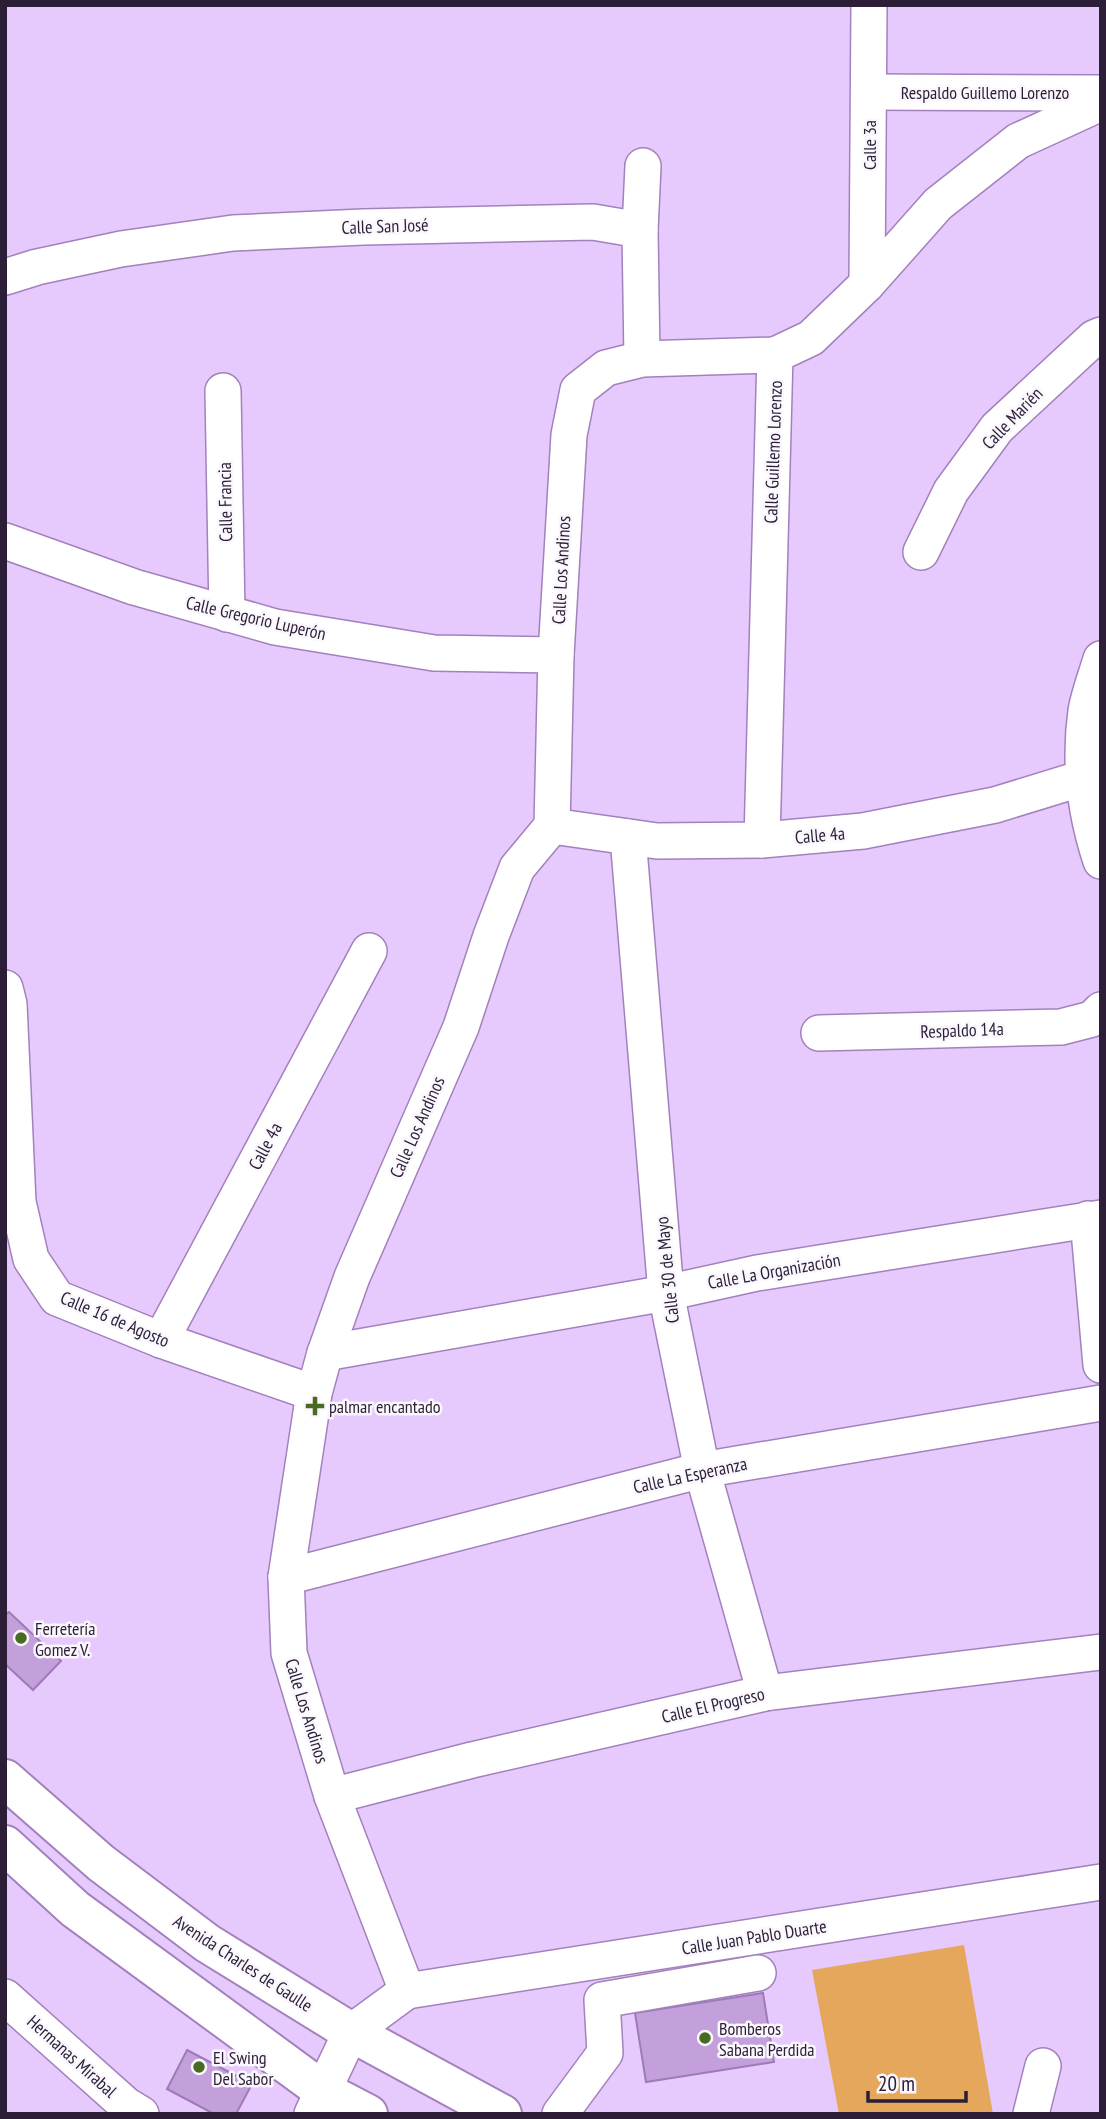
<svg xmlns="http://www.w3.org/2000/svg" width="1106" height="2119" font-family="'PT Sans Narrow',sans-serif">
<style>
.green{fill:#e4a75c}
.building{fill:#c39fdc;stroke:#9e7bb6;stroke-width:2}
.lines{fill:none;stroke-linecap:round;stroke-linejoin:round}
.minor-casing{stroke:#a381bc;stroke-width:38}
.major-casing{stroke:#a381bc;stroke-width:42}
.minor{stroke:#fff;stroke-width:35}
.major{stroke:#fff;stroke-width:38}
.poi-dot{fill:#496a22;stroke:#faf7fd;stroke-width:2.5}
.labels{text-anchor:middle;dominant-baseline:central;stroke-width:5;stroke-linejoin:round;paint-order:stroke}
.street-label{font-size:18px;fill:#2c1e36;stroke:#faf7fd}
.poi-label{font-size:18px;fill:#2c1e36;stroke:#faf7fd;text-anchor:start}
</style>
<rect width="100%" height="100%" fill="#e7cafd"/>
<polygon class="green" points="964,1945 993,2114 839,2114 812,1970"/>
<g class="building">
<polygon points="9,1612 61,1661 33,1690 5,1664 5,1615"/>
<polygon points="763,1993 774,2062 646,2082 635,2013"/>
<polygon points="187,2050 252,2084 236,2114 214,2114 167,2089"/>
</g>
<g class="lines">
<g class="minor-casing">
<g id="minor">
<polyline points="869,92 1101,93"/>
<polyline points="640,230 643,166"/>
<polyline points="5,277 37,267 121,249 233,233 363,227 593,222 640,230 642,359"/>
<polyline points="867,284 869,5"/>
<polyline points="223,391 227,614"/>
<polyline points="5,541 134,587 275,627 434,653 556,655"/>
<polyline points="921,552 951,491 997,428 1094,338 1101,335"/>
<path d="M1101 659C1096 676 1089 694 1086 711 1079 761 1085 813 1101 861"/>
<polyline points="552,826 657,841 762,840 863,831 995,805 1083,778"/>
<polyline points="628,837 666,1293 702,1470 765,1693"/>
<polyline points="762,840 775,355 811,338 867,284 938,204 1018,141 1101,103"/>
<polyline points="5,988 9,1004 18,1202 31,1259 57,1298 161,1340 314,1393"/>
<polyline points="819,1033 1061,1027 1092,1019 1101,1010"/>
<polyline points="1088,1219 1101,1365"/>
<polyline points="161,1340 369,951"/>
<polyline points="325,1353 666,1293 757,1273 1101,1218"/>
<polyline points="286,1577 702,1470 1101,1403"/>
<polyline points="332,1796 472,1760 765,1693 1101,1652"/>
<polyline points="407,1991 1101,1882"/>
<polyline points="5,1997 126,2105 141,2114"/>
<polyline points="312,2114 351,2032 407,1991 332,1796 289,1653 286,1577 314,1393 325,1353 352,1277 461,1027 491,936 517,868 552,826 556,655 569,435 578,390 606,368 642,359 775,355"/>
<polyline points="560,2114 605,2053 602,2000 758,1973"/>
<polyline points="1031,2114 1043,2066"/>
</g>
</g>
<g class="major-casing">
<g id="major">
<polyline points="5,1779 101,1863 207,1943 351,2032 502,2114"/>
<polyline points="5,1845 75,1909 322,2090 368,2114"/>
</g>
</g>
<use href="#minor" class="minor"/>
<use href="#major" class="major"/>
</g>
<g class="poi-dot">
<path d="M311.5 1395.5h7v7h7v7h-7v7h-7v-7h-7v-7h7z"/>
<circle cx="21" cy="1638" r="7"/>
<circle cx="705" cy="2038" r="7"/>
<circle cx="199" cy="2067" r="7"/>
</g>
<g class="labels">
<g class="street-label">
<text x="985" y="92">Respaldo Guillemo Lorenzo</text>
<text transform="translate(869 145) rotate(-90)">Calle 3a</text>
<text transform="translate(385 226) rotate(-2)">Calle San José</text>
<text transform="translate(1012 418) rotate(-46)">Calle Marién</text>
<text transform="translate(773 452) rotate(-88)">Calle Guillemo Lorenzo</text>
<text transform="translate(225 502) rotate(-91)">Calle Francia</text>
<text transform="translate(561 570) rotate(-87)">Calle Los Andinos</text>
<text transform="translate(256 618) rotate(13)">Calle Gregorio Luperón</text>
<text transform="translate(820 835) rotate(-5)">Calle 4a</text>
<text transform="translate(962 1030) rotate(-2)">Respaldo 14a</text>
<text transform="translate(417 1127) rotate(-66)">Calle Los Andinos</text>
<text transform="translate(265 1146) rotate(-62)">Calle 4a</text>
<text transform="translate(667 1270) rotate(-96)">Calle 30 de Mayo</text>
<text transform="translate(774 1271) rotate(-10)">Calle La Organización</text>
<text transform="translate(115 1319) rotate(23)">Calle 16 de Agosto</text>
<text transform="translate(690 1475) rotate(-12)">Calle La Esperanza</text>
<text transform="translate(713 1705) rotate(-13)">Calle El Progreso</text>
<text transform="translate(307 1711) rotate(73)">Calle Los Andinos</text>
<text transform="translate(754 1937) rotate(-9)">Calle Juan Pablo Duarte</text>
<text transform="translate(243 1963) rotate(33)">Avenida Charles de Gaulle</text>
<text transform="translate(72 2056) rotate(42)">Hermanas Mirabal</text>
</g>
<g class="poi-label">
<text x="329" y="1406">palmar encantado</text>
<text x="35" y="1628">Ferretería<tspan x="35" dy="21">Gomez V.</tspan></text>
<text x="719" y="2028">Bomberos<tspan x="719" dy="21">Sabana Perdida</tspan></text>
<text x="213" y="2057">El Swing<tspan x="213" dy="21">Del Sabor</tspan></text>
</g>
</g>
<rect width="1106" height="2119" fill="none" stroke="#2c1e36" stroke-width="14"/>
<path d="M868 2091v10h98v-10" fill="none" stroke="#2c1e36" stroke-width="3.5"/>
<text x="878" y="2091" font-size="21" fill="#2c1e36" stroke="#faf7fd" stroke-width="5" paint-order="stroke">20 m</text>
</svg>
